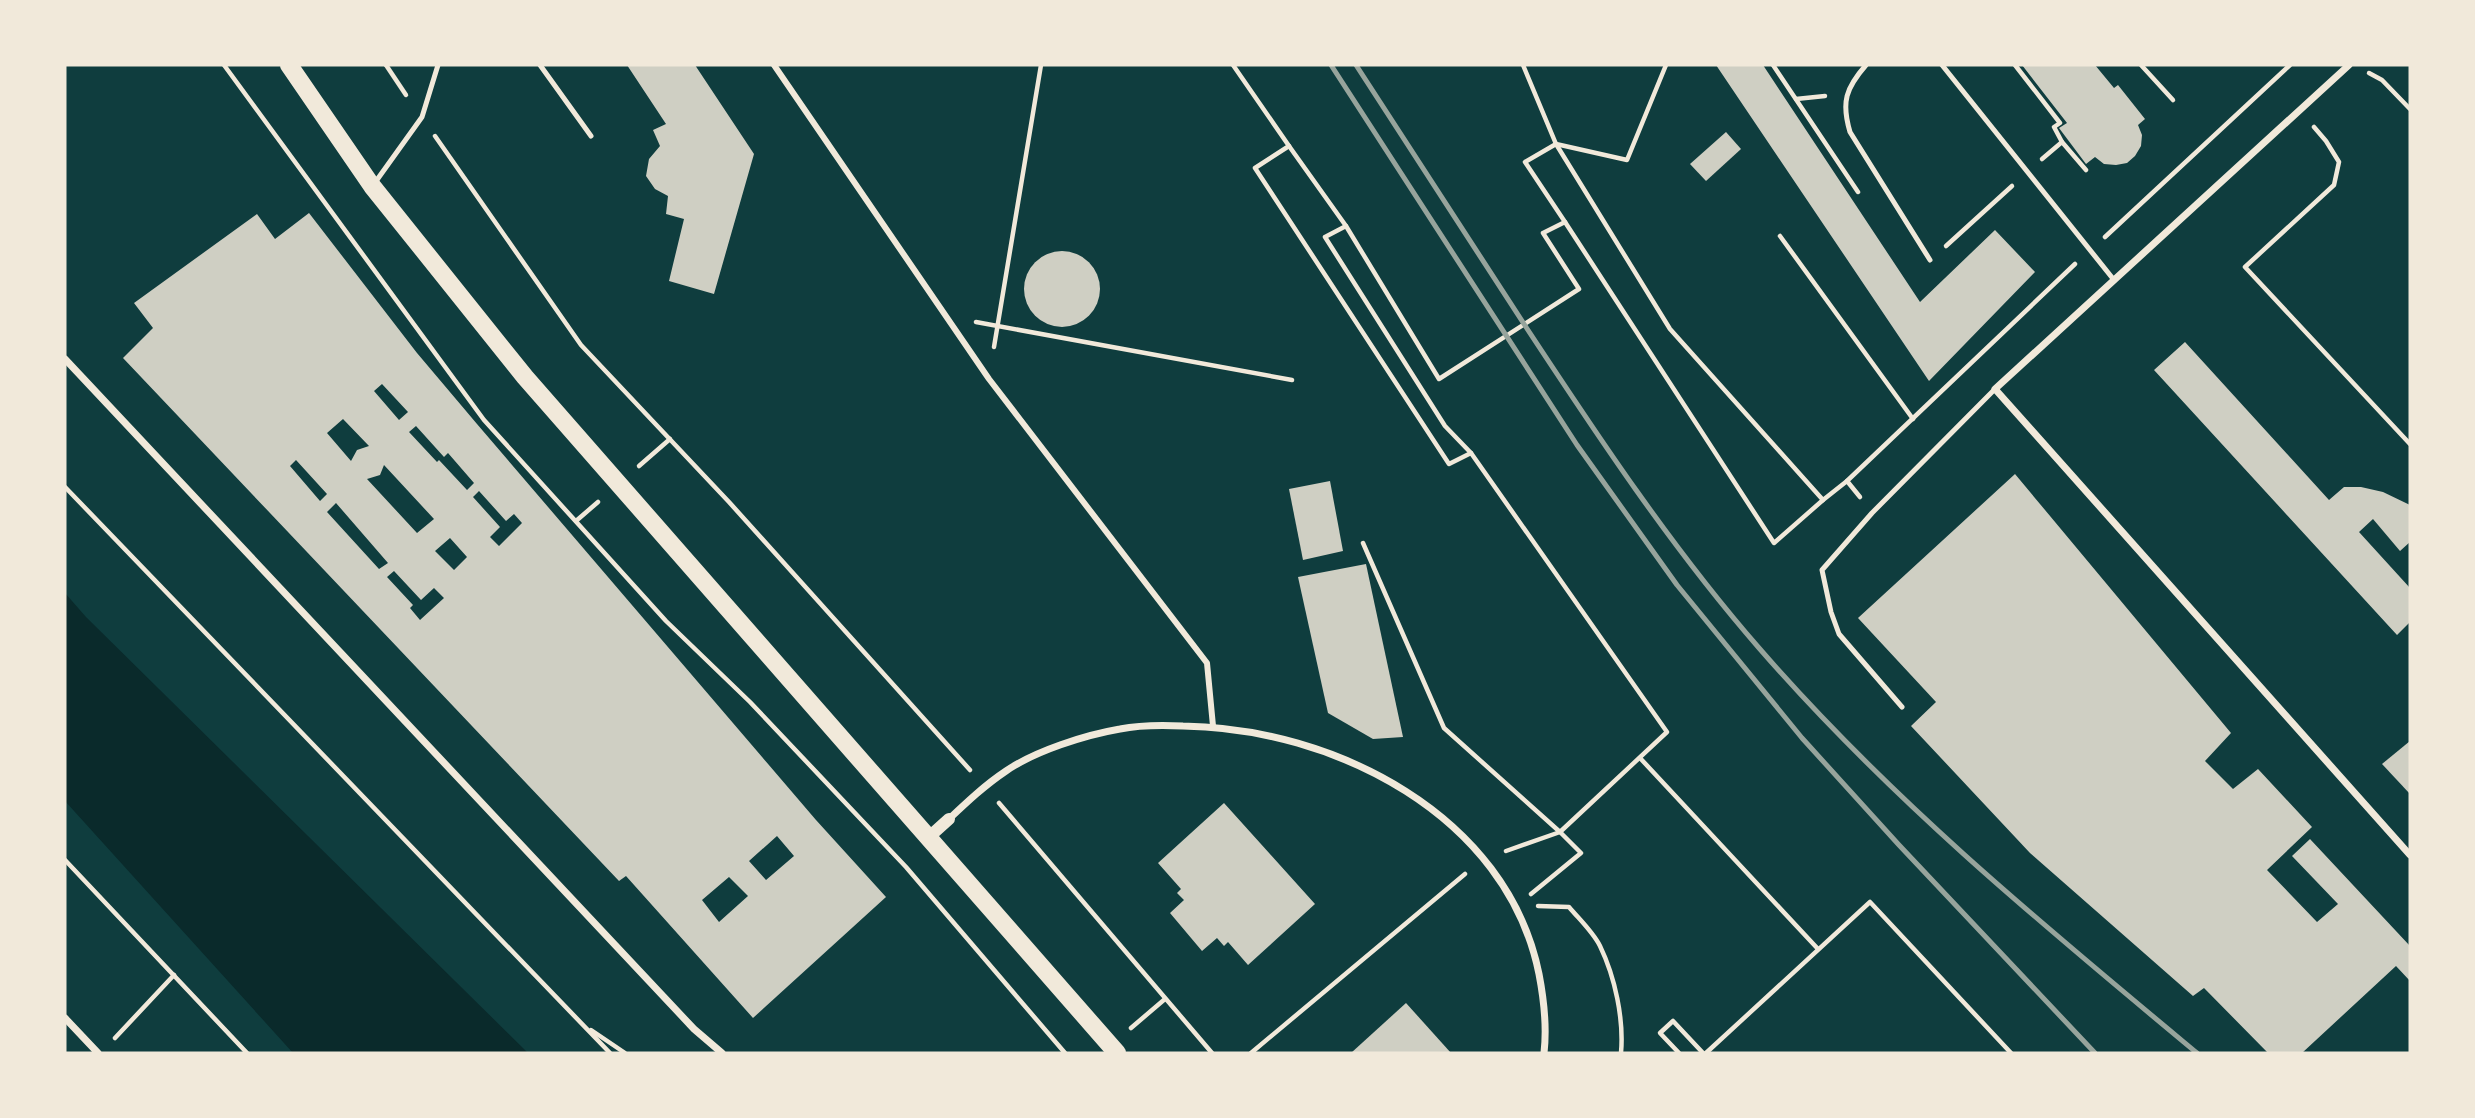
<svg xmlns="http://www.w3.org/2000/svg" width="2475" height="1118" font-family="'Fira Sans Condensed',sans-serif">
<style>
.water{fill:#0a2a2b}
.building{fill:#cfcfc3;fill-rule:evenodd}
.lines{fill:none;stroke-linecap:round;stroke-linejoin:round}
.path{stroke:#f1e9da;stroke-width:4.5}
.service{stroke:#f1e9da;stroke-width:5}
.pedestrian{stroke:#f1e9da;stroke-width:6}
.minor{stroke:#f1e9da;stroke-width:7}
.tertiary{stroke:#f1e9da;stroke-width:12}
.primary{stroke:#f1e9da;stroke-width:18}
.rail{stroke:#97a49c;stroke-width:5}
</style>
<rect width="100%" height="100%" fill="#0f3d3e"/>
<polygon class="water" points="65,593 86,617 528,1053 293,1053 65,801"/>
<g class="building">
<polygon points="627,65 695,65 754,154 714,294 669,281 684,219 666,214 668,196 655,189 646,176 649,159 660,146 653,130 666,124"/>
<polygon points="1716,65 1763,65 1920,302 1995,230 2035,272 1929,381"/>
<polygon points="2022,65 2095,65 2114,88 2118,85 2145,119 2138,125 2142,135 2141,146 2135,156 2127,163 2116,165 2104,164 2095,157 2086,164 2059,128 2067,123"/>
<polygon points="1726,132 1741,149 1706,181 1690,164"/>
<path d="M309 213 417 353 477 424 816 820 886 897 753 1018 626 876 619 881 123 358 153 328 134 303 257 214 275 239ZM382 384 408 412 399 420 374 391ZM343 419 369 446 357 450 351 461 327 433ZM416 426 444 457 448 453 474 483 467 490 439 460 437 462 409 432ZM296 460 327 494 320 501 290 466ZM384 465 434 519 417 533 367 479 380 475ZM479 491 506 521 514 514 522 523 499 546 490 537 500 527 473 497ZM336 503 388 563 379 569 327 512ZM450 538 467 557 454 570 435 551ZM394 571 421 600 434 588 444 598 420 620 410 608 413 605 387 577ZM777 836 794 856 766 880 749 861ZM729 877 748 896 719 922 702 900Z"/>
<circle cx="1062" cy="289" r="38"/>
<polygon points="2185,342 2329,500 2344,487 2361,487 2383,492 2410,505 2410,542 2400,551 2373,519 2359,532 2410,588 2410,622 2397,635 2154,370"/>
<polygon points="2015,474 2231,733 2205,761 2233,789 2258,769 2312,827 2267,870 2317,922 2338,904 2292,856 2310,839 2410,946 2410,981 2396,966 2302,1053 2268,1053 2204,988 2193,996 2030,853 1911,726 1936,702 1858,618"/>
<polygon points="1330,481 1343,551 1303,560 1289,489"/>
<polygon points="1366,564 1403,737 1373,739 1328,713 1298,577"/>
<polygon points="2410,741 2410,794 2382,764"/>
<polygon points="1224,803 1315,904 1248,965 1228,942 1224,946 1217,938 1202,951 1170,913 1184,900 1177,893 1181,889 1158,863"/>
<polygon points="1406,1003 1451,1053 1351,1053"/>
</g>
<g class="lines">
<g class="path">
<polyline points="224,65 484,420 666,621 750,702 906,867 1065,1053"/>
<polyline points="386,65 406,95"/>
<polyline points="1233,65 1289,146 1255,168 1449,464 1471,453"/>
<polyline points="1773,65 1858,192"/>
<polyline points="2015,65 2060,123 2054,127 2062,142 2086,170"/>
<polyline points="2141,65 2173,100"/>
<polyline points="2369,73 2382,80 2410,109"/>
<polyline points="1796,99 1825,96"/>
<polyline points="2314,127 2326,141 2339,162 2334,185 2245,267 2410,444"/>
<polyline points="435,136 581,345 729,502 970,770"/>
<polyline points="1289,146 1346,226"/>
<polyline points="2042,159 2062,142"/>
<polyline points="1565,222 1525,162 1556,144 1627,160 1666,65"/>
<polyline points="1780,236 1913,419"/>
<polyline points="2105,237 2290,65"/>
<polyline points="1946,246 2012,186"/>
<polyline points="976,322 1292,380"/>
<polyline points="994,347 1041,65"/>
<polyline points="639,466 670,439"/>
<polyline points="1847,481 2075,264"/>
<polyline points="65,487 610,1053"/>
<polyline points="1823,500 1847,481 1860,497"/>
<polyline points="576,521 598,502"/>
<polyline points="1363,543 1444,728 1560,832 1581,853 1531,894"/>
<polyline points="1640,758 1818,949"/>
<polyline points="999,803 1212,1053"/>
<polyline points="1506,851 1560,832 1667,732 1471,453 1445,426 1325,237 1346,226 1439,379 1579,289 1543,233 1565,222 1774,543 1823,500 1670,329 1556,144 1523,65"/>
<polyline points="65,860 247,1053"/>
<path d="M1538 906 1569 907C1579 919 1593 932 1600 946 1615 977 1624 1019 1621 1053"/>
<polyline points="1131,1028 1165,999"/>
<polyline points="591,1030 625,1053"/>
<polyline points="115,1038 174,975"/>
<polyline points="1251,1053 1465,874"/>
<polyline points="1679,1053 1660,1033 1673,1021 1703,1053"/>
<polyline points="1706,1053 1870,902 2011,1053"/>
</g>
<g class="service">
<polyline points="540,65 591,136"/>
<path d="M1866 65C1846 88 1841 102 1850 132L1930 260"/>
<polyline points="1942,65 2114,280"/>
<polyline points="374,184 422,117 438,65"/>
<polyline points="1902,707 1839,634 1831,612 1822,570 1872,513 1995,389"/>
</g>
<polyline class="pedestrian" points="774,65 989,379 1207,663 1213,726"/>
<g class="minor">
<polyline points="2349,65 1995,389 2410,855"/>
<polyline points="65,359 694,1029 722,1053"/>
<path d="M949 819C967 802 985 785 1006 771 1035 751 1085 735 1120 729 1140 725 1163 725 1183 726 1334 728 1507 815 1539 974 1544 1000 1547 1027 1544 1053"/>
<polyline points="65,1018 98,1053"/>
</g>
<polyline class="tertiary" points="929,837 949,819"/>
<polyline class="primary" points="289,65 372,186 525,377 1117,1053"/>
<g class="rail">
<polyline points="1331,65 1577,445 1677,585 1802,738 1899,845 2095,1053"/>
<path d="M1356 65C1412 151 1468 237 1524 324 1597 435 1671 547 1759 648 1891 800 2043 925 2197 1053"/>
</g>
</g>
<rect width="2475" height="1118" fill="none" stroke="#f1e9da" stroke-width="133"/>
</svg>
